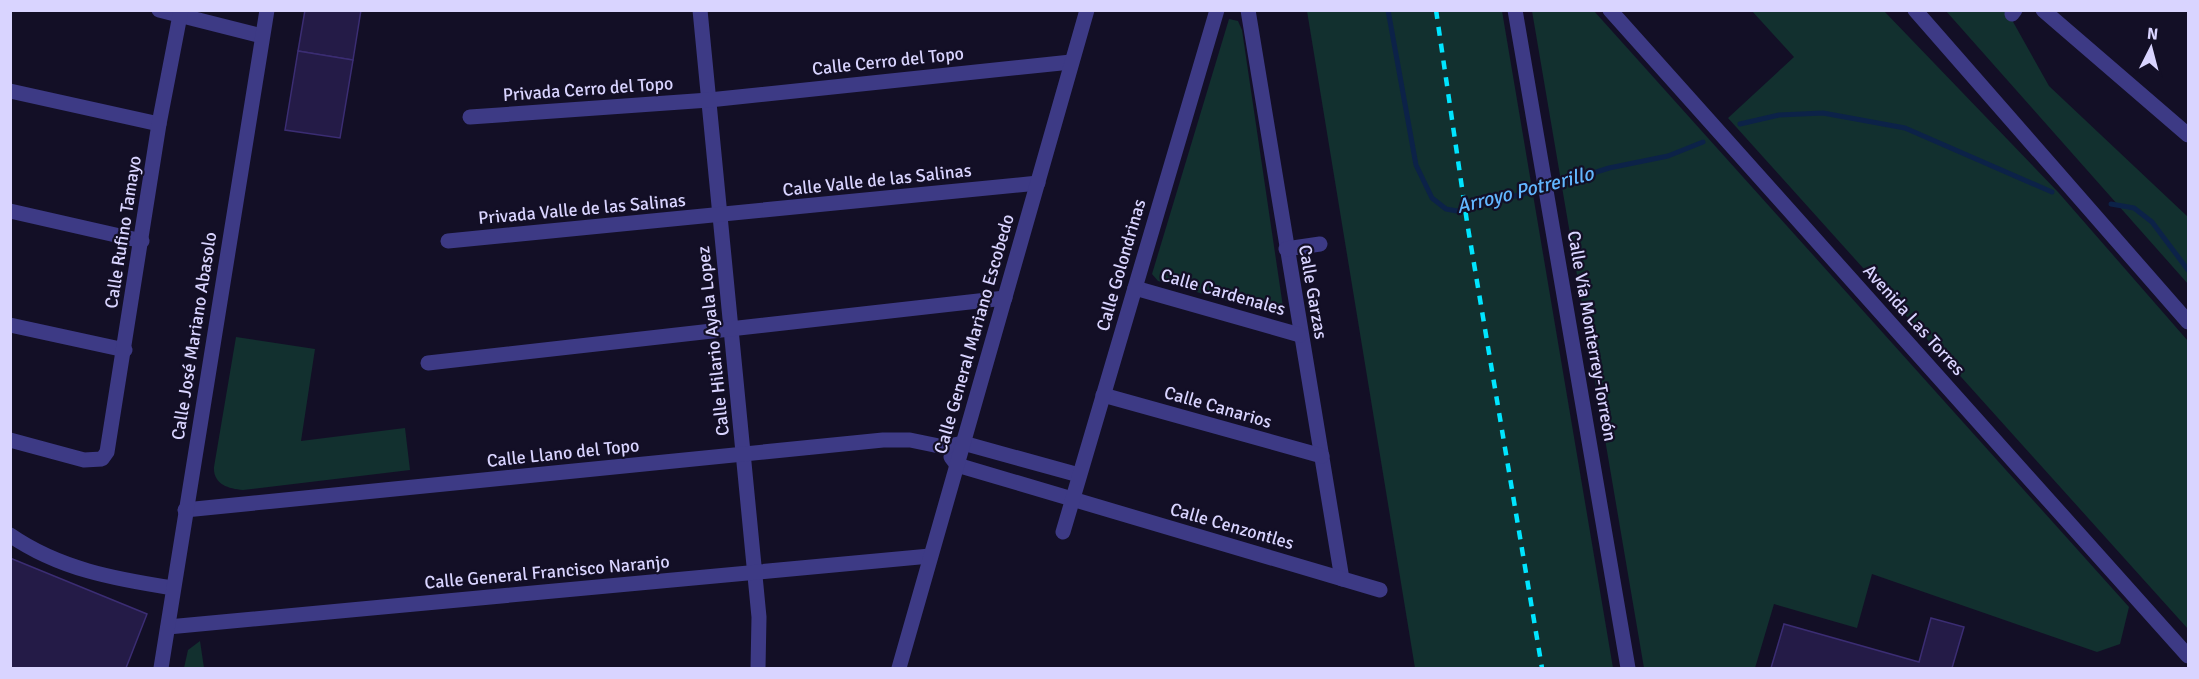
<svg xmlns="http://www.w3.org/2000/svg" width="2199" height="679" font-family="Signika,sans-serif">
<style>
.green{fill:#12302f}
.lines{fill:none;stroke-linecap:round;stroke-linejoin:round}
.stream{stroke:#0c2248;stroke-width:5}
.building{fill:#241b47;stroke:#3b2d73;stroke-width:1.5}
.minor{stroke:#3d3a85;stroke-width:15}
.tertiary{stroke:#3d3a85;stroke-width:15}
.rail{stroke:#00e5ff;stroke-width:4.5;stroke-dasharray:9 8;stroke-linecap:butt}
.labels{text-anchor:middle;dominant-baseline:central;stroke-width:4.5;stroke-linejoin:round;paint-order:stroke}
.street-label{font-size:18px;fill:#d9d4ff;stroke:#130f26}
.water-label{font-size:20px;font-style:italic;fill:#62b6ff;stroke:#130f26}
</style>
<rect width="100%" height="100%" fill="#130f26"/>
<g class="green">
<polygon points="1307,11 1502,11 1613,668 1415,668"/>
<polygon points="1532,11 1594,11 2129,607 2120,644 2097,652 1872,574 1857,628 1774,604 1755,668 1644,668"/>
<polygon points="1752,11 1884,11 2058,192 2188,341 2188,629 1728,118 1794,57"/>
<polygon points="1946,11 2007,11 2049,86 2188,217 2188,284"/>
<polygon points="1229,19 1238,21 1242,30 1283,307 1277,315 1158,281 1152,274"/>
<path d="M236 337 315 349 301 441 405 428 410 470 243 490C228 489 213 484 214 467Z"/>
<polygon points="200,641 204,668 184,668 188,650"/>
</g>
<g class="lines">
<g class="stream">
<polyline points="1388,10 1416,165 1432,198 1446,209 1457,211 1546,188 1609,168 1668,156 1703,142"/>
<polyline points="1740,124 1779,115 1823,113 1905,128 2052,192"/>
<polyline points="2111,204 2134,208 2152,222 2188,270"/>
</g>
</g>
<g class="building">
<polygon points="305,10 361,10 353,60 298,51"/>
<polygon points="298,51 353,60 340,138 285,130"/>
<polygon points="10,558 147,614 126,668 10,668"/>
<polygon points="1931,618 1964,627 1952,668 1771,668 1784,624 1919,662"/>
</g>
<g class="lines">
<g class="minor">
<polyline points="159,10 262,36"/>
<polyline points="700,10 759,617 758,668"/>
<polyline points="1248,10 1342,579"/>
<polyline points="1515,10 1628,668"/>
<polyline points="2043,10 2188,135"/>
<polyline points="2012,14 2015,10"/>
<polyline points="10,91 159,124"/>
<polyline points="470,117 709,100 1071,62"/>
<polyline points="10,211 142,241"/>
<polyline points="448,241 1038,183"/>
<polyline points="1286,249 1320,244"/>
<polyline points="1135,288 1300,335"/>
<polyline points="10,325 125,350"/>
<polyline points="428,363 1005,298"/>
<polyline points="1103,395 1322,456"/>
<polyline points="10,440 84,460 102,459 107,452 159,124 181,10"/>
<polyline points="951,457 957,465 1380,590"/>
<polyline points="185,510 883,440 910,440 944,447 963,443 1079,475"/>
<polyline points="1063,532 1217,10"/>
<path d="M10 535C59 569 115 579 173 588"/>
<polyline points="168,627 930,556"/>
<polyline points="161,668 267,10"/>
<polyline points="899,668 1087,10"/>
</g>
<g class="tertiary">
<polyline points="1610,10 2188,656"/>
<polyline points="1915,10 2188,322"/>
</g>
<polyline class="rail" points="1436,10 1467,222 1542,668"/>
</g>
<g class="labels">
<g class="street-label">
<text transform="translate(888 61) rotate(-6)">Calle Cerro del Topo</text>
<text transform="translate(588 89) rotate(-4)">Privada Cerro del Topo</text>
<text transform="translate(877 180) rotate(-6)">Calle Valle de las Salinas</text>
<text transform="translate(582 209) rotate(-5)">Privada Valle de las Salinas</text>
<text transform="translate(123 232) rotate(-81)">Calle Rufino Tamayo</text>
<text transform="translate(1121 265) rotate(-74)">Calle Golondrinas</text>
<text transform="translate(1223 292) rotate(16)">Calle Cardenales</text>
<text transform="translate(1313 292) rotate(80)">Calle Garzas</text>
<text transform="translate(1914 320) rotate(48)">Avenida Las Torres</text>
<text transform="translate(974 334) rotate(-74)">Calle General Mariano Escobedo</text>
<text transform="translate(194 336) rotate(-81)">Calle José Mariano Abasolo</text>
<text transform="translate(1592 336) rotate(80)">Calle Vía Monterrey-Torreón</text>
<text transform="translate(713 341) rotate(-96)">Calle Hilario Ayala Lopez</text>
<text transform="translate(1218 407) rotate(16)">Calle Canarios</text>
<text transform="translate(563 453) rotate(-6)">Calle Llano del Topo</text>
<text transform="translate(1232 526) rotate(16)">Calle Cenzontles</text>
<text transform="translate(547 572) rotate(-5)">Calle General Francisco Naranjo</text>
</g>
<g class="water-label">
<text transform="translate(1525 190) rotate(-14)">Arroyo Potrerillo</text>
</g>
</g>
<rect width="2199" height="679" fill="none" stroke="#d9d4ff" stroke-width="24"/>
<g transform="translate(2151 48) rotate(6)" stroke="#130f26" stroke-width="4.5" paint-order="stroke">
<path d="M0-4.5L10 22L0 15L-10 22Z" fill="#d9d4ff"/>
<text y="-9" font-size="16" font-weight="bold" text-anchor="middle" fill="#d9d4ff">N</text>
</g>
</svg>
